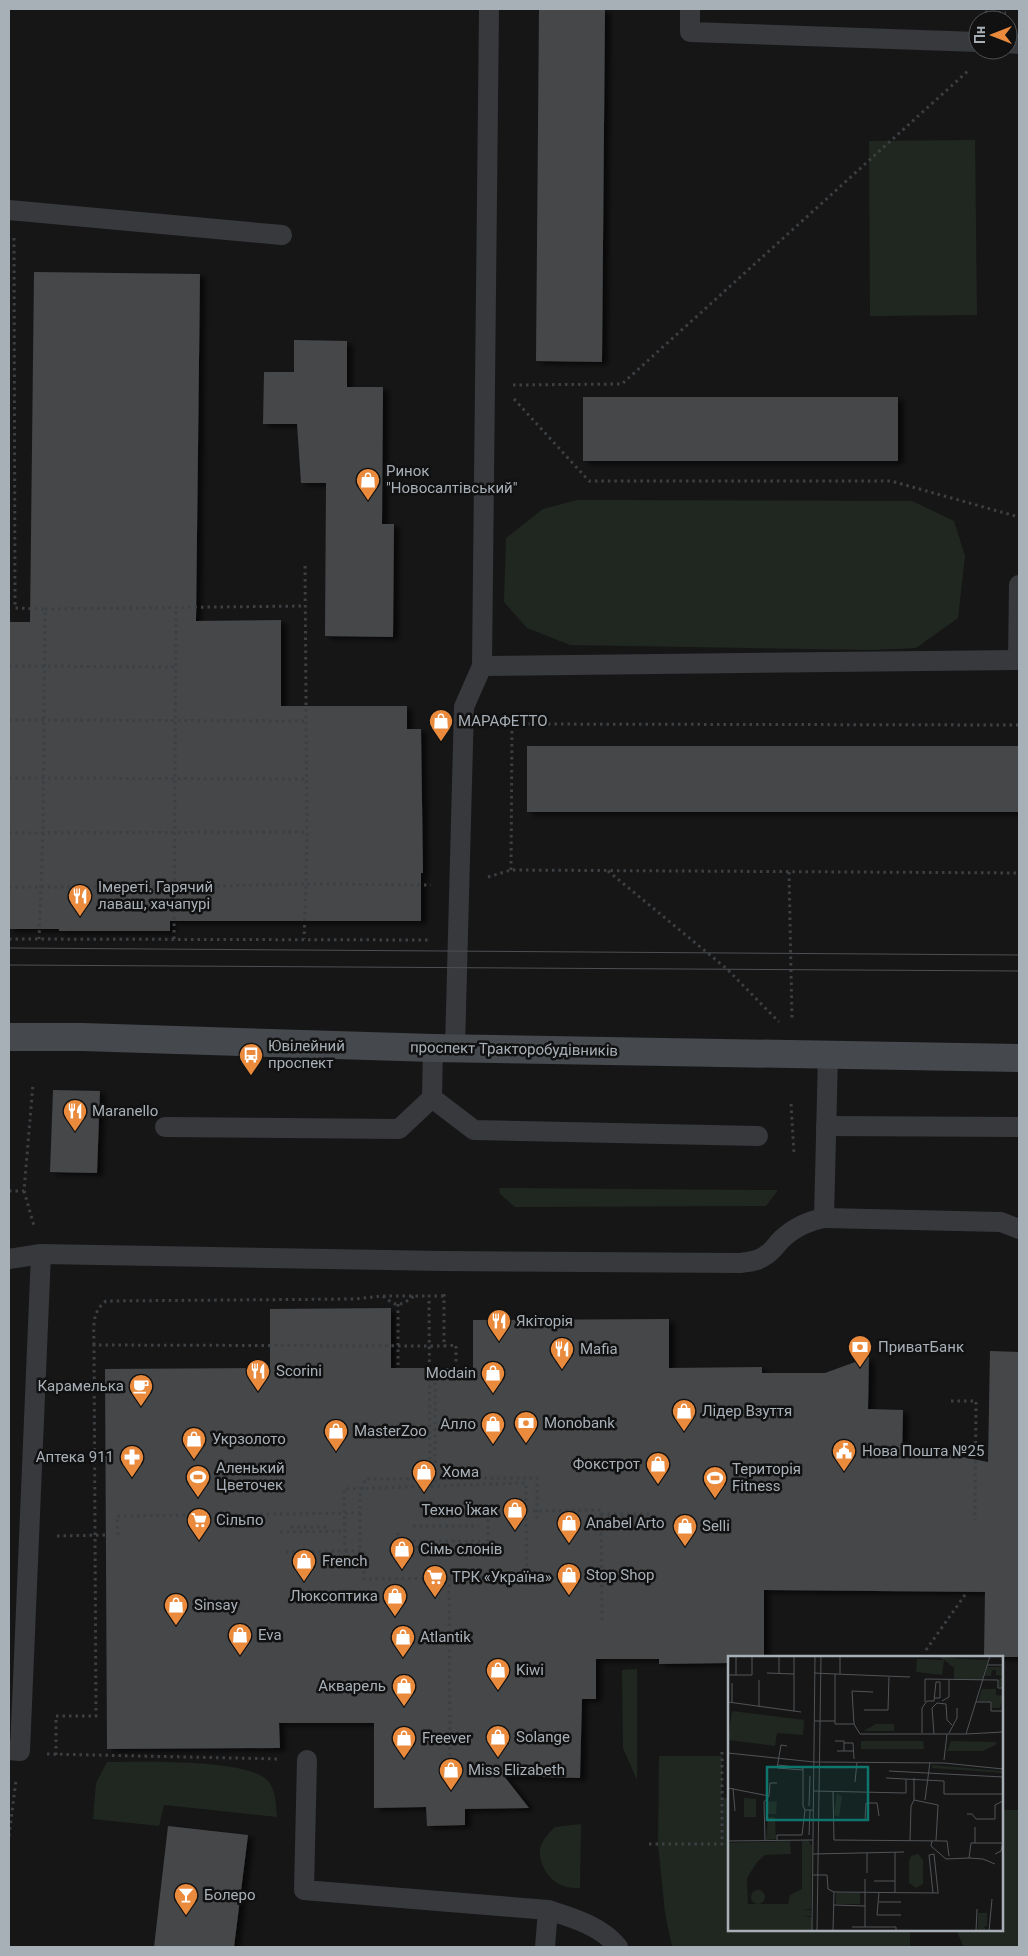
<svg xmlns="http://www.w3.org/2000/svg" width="1028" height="1956" font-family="Roboto,sans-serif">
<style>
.green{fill:#202720}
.building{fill:#45474a;filter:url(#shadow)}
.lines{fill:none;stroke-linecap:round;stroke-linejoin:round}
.path{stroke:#3d4043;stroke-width:3;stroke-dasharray:2.5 4;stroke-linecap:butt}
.service{stroke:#37393c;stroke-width:20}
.secondary{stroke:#45484c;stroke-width:28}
.tram{stroke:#4c4f53;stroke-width:1}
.labels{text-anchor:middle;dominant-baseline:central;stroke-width:5;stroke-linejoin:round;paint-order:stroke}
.poi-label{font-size:15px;fill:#a8b0b7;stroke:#111112;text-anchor:start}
.street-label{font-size:15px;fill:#a8b0b7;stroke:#111112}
.inset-road{fill:none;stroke:#505457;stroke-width:1}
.view{fill:#0f766e;fill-opacity:0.15;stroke:#0f766e;stroke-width:2.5}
.inset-edge{fill:none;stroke:#a8b0b7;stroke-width:2.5}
</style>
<defs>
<filter id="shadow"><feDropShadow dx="5.5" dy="3" stdDeviation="2.5" flood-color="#0009"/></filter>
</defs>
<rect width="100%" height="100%" fill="#161617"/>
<g class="green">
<polygon points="975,140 977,315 870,316 869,141"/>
<polygon points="577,500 912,501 954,521 965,556 958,618 916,648 873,650 570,645 527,628 504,602 506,538 543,509"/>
<polygon points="499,1188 778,1190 766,1206 515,1207 500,1194"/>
<polygon points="637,1669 637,1780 623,1748 622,1670"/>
<polygon points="659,1756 722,1756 722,1798 729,1798 729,1930 910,1930 910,1947 672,1947 665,1913 658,1844"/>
<path d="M107 1762C139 1762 248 1758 268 1781 276 1790 276 1806 277 1817L164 1805 159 1826 93 1819 96 1783Z"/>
<polygon points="1002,1810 1019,1810 1019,1947 964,1947 956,1930 1002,1930"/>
<path d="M581 1824 580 1888C575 1888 569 1888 564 1886 551 1883 538 1864 540 1850 541 1841 549 1833 555 1827Z"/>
</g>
<g class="building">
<polygon points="539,9 605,9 602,362 536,361"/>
<polygon points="34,272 200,274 196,621 281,620 281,706 407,706 407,729 421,729 423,873 421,873 421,921 170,921 170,931 59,931 59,929 9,929 9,622 30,622"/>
<polygon points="294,340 347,341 347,387 383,387 382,524 394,524 393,637 325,636 326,483 301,483 297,424 263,424 264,372 294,372"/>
<rect x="583" y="397" width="315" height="64"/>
<rect x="527" y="746" width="492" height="66"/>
<polygon points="53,1090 100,1091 97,1173 50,1172"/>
<polygon points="391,1308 391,1368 473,1368 473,1320 669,1319 669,1368 762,1367 762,1373 825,1373 869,1357 868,1409 903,1410 902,1458 947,1454 988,1462 990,1351 1019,1352 1019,1657 984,1657 985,1592 764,1590 764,1657 729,1657 729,1663 659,1664 659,1659 596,1659 596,1699 582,1699 580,1778 504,1776 529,1808 465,1809 465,1825 427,1826 426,1807 374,1808 374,1723 279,1723 280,1748 107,1749 105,1369 270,1368 270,1309"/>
<polygon points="168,1826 248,1835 234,1947 154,1947"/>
</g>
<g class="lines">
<g class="path">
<polyline points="985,12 1006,13"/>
<polyline points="14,238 15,608 45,609 43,833 39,939"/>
<polyline points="513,385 622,384 969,70"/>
<polyline points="514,399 589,481 891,481 1019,517"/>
<polyline points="305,566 307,832"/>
<polyline points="45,609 304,606"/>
<polyline points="9,666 175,667"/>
<polyline points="9,720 305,721"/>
<polyline points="9,778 306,779"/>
<polyline points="9,833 307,832 306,884 431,885"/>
<polyline points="511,870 512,724 1019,725"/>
<polyline points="608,871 727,969 779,1022"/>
<polyline points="789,872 792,1021"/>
<polyline points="488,877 511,870 1019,873"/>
<polyline points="9,887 174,887 306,884 304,939"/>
<polyline points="9,939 430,940"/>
<polyline points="174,939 176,608"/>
<polyline points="791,1104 794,1153"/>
<polyline points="9,1191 24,1191 33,1084"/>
<polyline points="24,1191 34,1226"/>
<polyline points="444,1294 444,1346 456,1345 456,1367"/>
<path d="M383 1296C396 1307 400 1307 414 1296"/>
<polyline points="398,1304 398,1367"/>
<path d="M94 1345C94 1328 91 1312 106 1301L355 1299 382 1296H429"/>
<polyline points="435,1376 435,1486"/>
<polyline points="951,1401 976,1401 975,1520"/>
<polyline points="430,1479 429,1296 444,1296"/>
<polyline points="360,1513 360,1553"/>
<polyline points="601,1514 649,1514"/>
<polyline points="608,1517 639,1517"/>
<polyline points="413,1526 479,1526"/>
<polyline points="291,1527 329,1527"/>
<polyline points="280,1532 345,1531"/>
<polyline points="398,1533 397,1547 488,1547 488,1515 457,1515"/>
<polyline points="118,1535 117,1516 360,1513 360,1496 365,1479 537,1478 537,1520"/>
<polyline points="57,1536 106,1535"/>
<polyline points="413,1541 480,1541"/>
<polyline points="345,1551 364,1551 364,1579 527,1577 526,1511"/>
<polyline points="286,1552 345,1551 344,1489 526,1483 526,1511 601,1510 602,1623"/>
<polyline points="449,1578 450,1765"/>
<polyline points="926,1650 967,1592"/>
<polyline points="47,1754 279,1759"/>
<polyline points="56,1755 56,1716 96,1716 94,1345 444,1346"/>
<polyline points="9,1836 16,1780"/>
<polyline points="649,1844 722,1844 722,1748"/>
</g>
<g class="service">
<polyline points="690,9 690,32 978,42"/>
<polyline points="1008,43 1019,44"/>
<polyline points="9,210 282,235"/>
<polyline points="1018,660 1019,585"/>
<polyline points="482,666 1019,660"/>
<polyline points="455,1048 464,707 482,666 489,9"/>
<polyline points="432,1098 474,1130 758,1136"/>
<polyline points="826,1126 1019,1127"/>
<polyline points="165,1127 399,1129 432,1098 433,1048"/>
<polyline points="824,1218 1001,1222 1019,1229"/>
<path d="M9 1259 41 1254 444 1261 740 1263C749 1262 759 1261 766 1255 773 1251 777 1243 783 1238 795 1227 808 1221 824 1218L828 1055"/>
<polyline points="9,1750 20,1751 41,1254"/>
<path d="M307 1760 304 1890 548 1910C573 1918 601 1926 618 1947"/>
<polyline points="545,1947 548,1910"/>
</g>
<polyline class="secondary" points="9,1037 82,1037 433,1048 1019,1058"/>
<g class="tram">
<polyline points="9,948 1019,955"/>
<polyline points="9,965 1019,971"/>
</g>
</g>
<defs>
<g id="shop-pin" transform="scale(1.25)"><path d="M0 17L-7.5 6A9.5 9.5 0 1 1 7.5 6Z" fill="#e98a3c" stroke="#111112"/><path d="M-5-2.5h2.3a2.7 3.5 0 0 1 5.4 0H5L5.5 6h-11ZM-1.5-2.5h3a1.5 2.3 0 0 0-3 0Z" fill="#fff"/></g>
<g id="restaurant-pin" transform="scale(1.25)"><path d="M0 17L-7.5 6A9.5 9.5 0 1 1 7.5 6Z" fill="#e98a3c" stroke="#111112"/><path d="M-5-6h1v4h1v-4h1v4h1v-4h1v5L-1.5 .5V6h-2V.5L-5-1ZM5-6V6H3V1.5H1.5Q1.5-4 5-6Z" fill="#fff"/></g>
<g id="bus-pin" transform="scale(1.25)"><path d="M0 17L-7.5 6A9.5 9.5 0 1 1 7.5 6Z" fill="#e98a3c" stroke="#111112"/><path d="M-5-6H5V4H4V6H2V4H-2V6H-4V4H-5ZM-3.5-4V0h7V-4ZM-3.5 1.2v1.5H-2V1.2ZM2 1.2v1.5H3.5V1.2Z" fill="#fff"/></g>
<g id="bank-pin" transform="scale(1.25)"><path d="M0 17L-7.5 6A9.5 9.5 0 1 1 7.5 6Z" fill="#e98a3c" stroke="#111112"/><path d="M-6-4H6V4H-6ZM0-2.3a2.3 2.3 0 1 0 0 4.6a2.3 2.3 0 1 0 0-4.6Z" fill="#fff"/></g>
<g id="cafe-pin" transform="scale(1.25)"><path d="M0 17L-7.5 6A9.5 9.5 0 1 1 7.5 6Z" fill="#e98a3c" stroke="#111112"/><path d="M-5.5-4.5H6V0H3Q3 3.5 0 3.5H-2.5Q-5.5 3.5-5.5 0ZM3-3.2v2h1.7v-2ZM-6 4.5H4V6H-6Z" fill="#fff"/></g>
<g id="civic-pin" transform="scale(1.25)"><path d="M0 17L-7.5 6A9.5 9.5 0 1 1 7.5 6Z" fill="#e98a3c" stroke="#111112"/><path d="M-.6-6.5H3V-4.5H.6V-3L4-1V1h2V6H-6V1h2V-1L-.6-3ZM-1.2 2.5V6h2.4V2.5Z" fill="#fff"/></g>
<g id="pharmacy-pin" transform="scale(1.25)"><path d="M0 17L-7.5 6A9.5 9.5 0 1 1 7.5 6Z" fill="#e98a3c" stroke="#111112"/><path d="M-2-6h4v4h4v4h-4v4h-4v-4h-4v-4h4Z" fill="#fff"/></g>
<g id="stadium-pin" transform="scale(1.25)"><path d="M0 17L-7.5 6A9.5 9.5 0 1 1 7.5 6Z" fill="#e98a3c" stroke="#111112"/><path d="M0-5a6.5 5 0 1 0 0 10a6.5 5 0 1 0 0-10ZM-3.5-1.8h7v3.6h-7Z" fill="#fff"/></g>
<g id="supermarket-pin" transform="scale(1.25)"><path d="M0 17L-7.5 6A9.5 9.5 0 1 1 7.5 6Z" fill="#e98a3c" stroke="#111112"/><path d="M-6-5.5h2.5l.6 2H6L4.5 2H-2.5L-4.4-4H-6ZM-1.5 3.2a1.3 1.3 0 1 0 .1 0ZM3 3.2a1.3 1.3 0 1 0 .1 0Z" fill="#fff"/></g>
<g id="bar-pin" transform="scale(1.25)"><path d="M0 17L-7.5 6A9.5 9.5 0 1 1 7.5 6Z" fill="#e98a3c" stroke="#111112"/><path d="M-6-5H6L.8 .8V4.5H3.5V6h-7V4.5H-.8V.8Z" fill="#fff"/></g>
</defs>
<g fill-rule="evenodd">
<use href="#shop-pin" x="368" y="480"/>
<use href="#shop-pin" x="441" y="721"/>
<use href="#restaurant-pin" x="80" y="896"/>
<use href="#bus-pin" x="251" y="1055"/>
<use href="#restaurant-pin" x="75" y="1111"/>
<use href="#restaurant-pin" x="499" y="1321"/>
<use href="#bank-pin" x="860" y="1347"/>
<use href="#restaurant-pin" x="562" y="1349"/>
<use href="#restaurant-pin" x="258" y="1371"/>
<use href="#shop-pin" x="493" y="1373"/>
<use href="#cafe-pin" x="141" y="1386"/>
<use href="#shop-pin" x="684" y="1411"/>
<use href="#bank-pin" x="526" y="1423"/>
<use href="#shop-pin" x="493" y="1424"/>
<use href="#shop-pin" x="336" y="1431"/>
<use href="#shop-pin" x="194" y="1439"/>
<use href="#civic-pin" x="844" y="1451"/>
<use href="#pharmacy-pin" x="132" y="1457"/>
<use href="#shop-pin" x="658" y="1464"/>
<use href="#shop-pin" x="424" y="1472"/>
<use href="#stadium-pin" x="198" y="1477"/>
<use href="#stadium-pin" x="715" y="1478"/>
<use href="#shop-pin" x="515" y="1510"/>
<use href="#supermarket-pin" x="199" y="1520"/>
<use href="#shop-pin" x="569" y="1523"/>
<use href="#shop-pin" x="685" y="1526"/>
<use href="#shop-pin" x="402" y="1549"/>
<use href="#shop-pin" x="304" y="1561"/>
<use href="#shop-pin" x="569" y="1575"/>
<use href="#supermarket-pin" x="435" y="1577"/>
<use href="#shop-pin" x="395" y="1596"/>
<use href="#shop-pin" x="176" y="1605"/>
<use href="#shop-pin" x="240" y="1635"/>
<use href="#shop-pin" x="403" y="1637"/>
<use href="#shop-pin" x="498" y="1670"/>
<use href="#shop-pin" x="404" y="1686"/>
<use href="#shop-pin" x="498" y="1737"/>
<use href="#shop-pin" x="404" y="1738"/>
<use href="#shop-pin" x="451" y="1770"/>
<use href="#bar-pin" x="186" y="1895"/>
</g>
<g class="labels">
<g class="poi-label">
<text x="386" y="471">Ринок<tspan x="386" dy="17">"Новосалтівський"</tspan></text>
<text x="458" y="721">МАРАФЕТТО</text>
<text x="98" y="887">Імереті. Гарячий<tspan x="98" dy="17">лаваш, хачапурі</tspan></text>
<text x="268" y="1046">Ювілейний<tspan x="268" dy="17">проспект</tspan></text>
<text x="92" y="1111">Maranello</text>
<text x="516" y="1321">Якіторія</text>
<text x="878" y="1347">ПриватБанк</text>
<text x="580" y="1349">Mafia</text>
<text x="276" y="1371">Scorini</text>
<text x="476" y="1373" text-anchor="end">Modain</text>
<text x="124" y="1386" text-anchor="end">Карамелька</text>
<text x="702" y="1411">Лідер Взуття</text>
<text x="544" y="1423">Monobank</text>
<text x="476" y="1424" text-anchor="end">Алло</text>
<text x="354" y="1431">MasterZoo</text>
<text x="212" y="1439">Укрзолото</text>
<text x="862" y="1451">Нова Пошта №25</text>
<text x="114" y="1457" text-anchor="end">Аптека 911</text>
<text x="640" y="1464" text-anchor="end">Фокстрот</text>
<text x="216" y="1468">Аленький<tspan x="216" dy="17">Цветочек</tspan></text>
<text x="732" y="1469">Територія<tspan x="732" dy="17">Fitness</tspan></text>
<text x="442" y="1472">Хома</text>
<text x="498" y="1510" text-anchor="end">Техно Їжак</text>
<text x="216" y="1520">Сільпо</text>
<text x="586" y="1523">Anabel Arto</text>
<text x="702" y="1526">Selli</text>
<text x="420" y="1549">Cімь слонів</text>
<text x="322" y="1561">French</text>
<text x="586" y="1575">Stop Shop</text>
<text x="452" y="1577">ТРК «Україна»</text>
<text x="378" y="1596" text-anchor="end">Люксоптика</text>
<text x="194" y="1605">Sinsay</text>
<text x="258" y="1635">Eva</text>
<text x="420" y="1637">Atlantik</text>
<text x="516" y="1670">Kiwi</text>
<text x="386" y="1686" text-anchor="end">Акварель</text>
<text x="516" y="1737">Solange</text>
<text x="422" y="1738">Freever</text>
<text x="468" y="1770">Miss Elizabeth</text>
<text x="204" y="1895">Болеро</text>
</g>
<g class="street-label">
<text transform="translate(514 1049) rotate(1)">проспект Тракторобудівників</text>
</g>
</g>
<g transform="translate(728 1656)">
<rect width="275" height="275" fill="#161617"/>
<path d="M211 0 233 3 260 4 254 24 226 23V12L216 4 214 19 188 16 189 3 215 4ZM259 11H275V32L271 31V23L275 20 268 19V14H264L263 20H257ZM254 33H268V39L275 40 272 52H264V46L250 45ZM4 55 76 64 75 79 49 77 47 90 0 84ZM148 68H166V75H136ZM133 85H195L196 93H133ZM223 85 267 86 269 88 255 95H219ZM204 109 275 115V117L204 112ZM109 137 114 141 111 161 106 159ZM16 142 28 143V161H16ZM49 145 48 158H38V146ZM40 161H47L48 183 38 184ZM80 184 84 190 83 253 74 254H83V260H74L84 261V275H0V187L62 185 63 198 37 199 29 206 19 222 20 248H60L62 239 74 233V185ZM190 198 195 204V228L188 232 181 227V205L183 200ZM23 241a7 7 0 1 1 14 0a7 7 0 1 1-14 0ZM108 237H132V248H108ZM250 257H259V270L256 271 259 275H250Z" fill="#202720"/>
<path class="inset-road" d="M8 0V19M51 0V18M66 0V55M259 9H275M39 17 66 18M86 17 107 18V68H126L132 78H219M107 18 182 21M112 18V0M0 19H24V0M207 42H212V26H208M214 45 221 41V23M0 46 73 56M4 46V27M197 46V23L270 24V32H275M248 46H263V55H275M31 51V24M136 54H160L161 21M86 65H107M126 68 124 35 145 36M194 77V52L199 45H206L208 26M221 77 229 62V52M206 78 204 52 209 47 218 48 219 64 224 69M238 78 275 76M107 85H116V95M116 87H125L126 103M59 90 53 89 49 112 75 114M109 95H125M0 97 86 106 216 107 275 113M216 104 219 78H238L262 0M50 109 75 112V150L77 154H85M161 115 275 121M158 122 216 125V138H275M186 122V144M127 126 129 106M0 132 41 140M5 132 7 155M86 135 178 137V123M105 136 106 184 219 185 221 200M197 144 202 106M81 150 82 120M239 158H244L248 163H267V149L275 145M106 164H137L138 147H149L151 160M81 179 82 154M37 184 36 146 41 140 42 127H49M49 184V179H74L77 154M0 185 85 184M182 185 183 150 186 144 210 149 208 185M204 185 203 190 218 203 241 202 243 187H275M247 187V171M167 196V237M139 197V217M85 198 176 196M267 198 273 195 275 186M241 202 255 203 267 208M85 219H99L100 233 106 236 211 237M146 225H167M151 236 149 259H173M205 237 201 199 206 198 210 236M151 246H173M106 249 137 250M124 271H137V223M137 271H168V275M84 275 87 0M89 275 93 0M105 275 106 236M248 275 249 253M261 275 264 243"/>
<path class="view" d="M39 111H140V164H39Z"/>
<rect width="275" height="275" class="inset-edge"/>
</g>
<rect width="1028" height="1956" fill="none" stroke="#a8b0b7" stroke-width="20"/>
<g transform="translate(993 35) rotate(270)"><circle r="24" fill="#111112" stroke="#4d5154"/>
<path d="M0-4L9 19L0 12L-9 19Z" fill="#e98a3c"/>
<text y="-8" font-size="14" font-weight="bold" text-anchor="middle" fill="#a8b0b7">Пн</text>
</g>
</svg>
